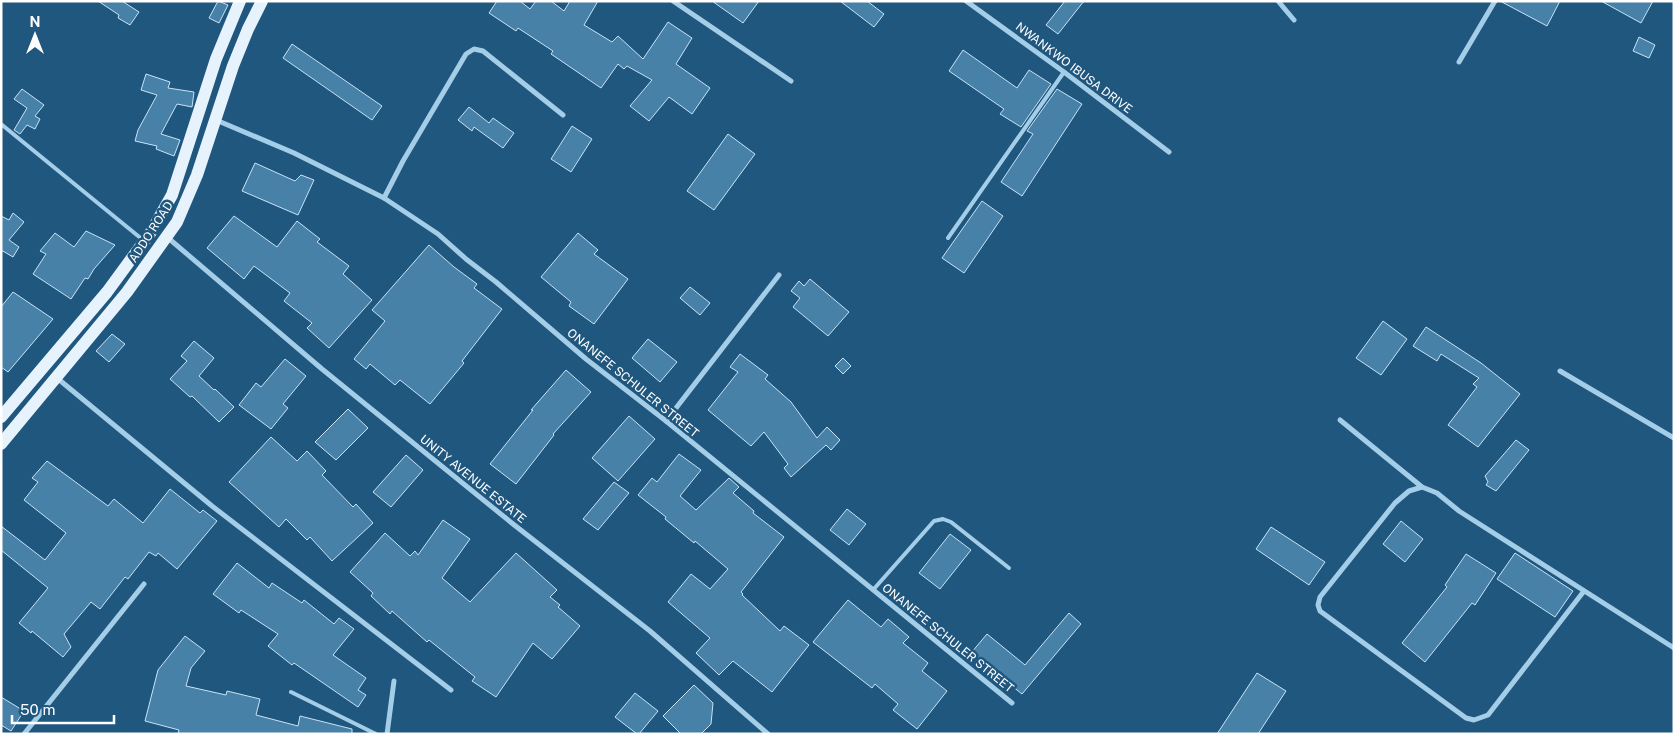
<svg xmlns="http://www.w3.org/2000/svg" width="1675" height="735" font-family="'Public Sans',sans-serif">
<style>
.building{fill:#4881a8;stroke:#c8e3f6}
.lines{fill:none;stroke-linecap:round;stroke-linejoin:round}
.service{stroke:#a4cde7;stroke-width:4}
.minor{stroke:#a4cde7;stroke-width:5}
.primary{stroke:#e6f3fd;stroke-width:12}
.labels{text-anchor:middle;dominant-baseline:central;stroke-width:5;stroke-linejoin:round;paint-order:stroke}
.street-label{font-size:12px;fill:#fff;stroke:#20577f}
</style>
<rect width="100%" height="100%" fill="#20577f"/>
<g class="building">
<polygon points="98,1 122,1 139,12 130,25 118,18 119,15"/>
<polygon points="218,1 228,5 219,23 209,18"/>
<polygon points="497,1 520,1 530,9 536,1 551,1 564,11 570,1 598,1 584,25 612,42 618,36 643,59 668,22 692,38 676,64 710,88 692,114 669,97 649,121 630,106 652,80 627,66 624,69 618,64 601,88 551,54 553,51 518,28 516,31 489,13"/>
<polygon points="712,1 759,1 743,23"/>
<polygon points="840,1 867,1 884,14 874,27"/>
<polygon points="1065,1 1084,1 1058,34 1046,25"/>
<polygon points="1500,1 1560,1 1547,26"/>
<polygon points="1601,1 1653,1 1641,23"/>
<polygon points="1639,37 1655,45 1649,58 1633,51"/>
<polygon points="292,44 382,106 372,120 283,58"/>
<polygon points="963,50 1017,88 1029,70 1051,84 1021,127 1000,114 1004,109 949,71"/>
<polygon points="146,74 170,82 168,88 194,92 192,107 177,104 161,134 180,140 174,156 156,149 157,146 135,141 138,130 157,95 141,90"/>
<polygon points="22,89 44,105 35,116 40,119 35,129 27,125 20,134 14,130 27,108 14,99"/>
<polygon points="1057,89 1082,104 1022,196 1001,182 1033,134 1027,131"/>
<polygon points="469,107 489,123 493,118 514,133 503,148 474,127 472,131 458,120"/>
<polygon points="572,126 592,139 571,172 551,159"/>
<polygon points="728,134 755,154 714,210 687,191"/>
<polygon points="255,163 295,181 301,175 314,180 298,215 242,191"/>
<polygon points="982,201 1003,216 964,273 942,258"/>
<polygon points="13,213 24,222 9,240 19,247 13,257 1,250 1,216 9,220"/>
<polygon points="234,216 277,247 297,221 320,239 317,242 349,266 343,274 372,300 329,348 307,328 312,323 284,301 290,293 254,266 244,279 207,248"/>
<polygon points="86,231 115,245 94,269 88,279 85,278 71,299 33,274 46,254 40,251 55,233 74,247"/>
<polygon points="578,233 598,250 594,254 628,279 594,324 569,306 571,302 541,277"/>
<polygon points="429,245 454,267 477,284 474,288 502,309 462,361 464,363 430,404 400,380 395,385 370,364 366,369 354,359 385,321 372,310"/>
<polygon points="810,279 849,312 828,336 793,307 800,298 791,291 799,281 804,286"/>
<polygon points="690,287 710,303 700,315 680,298"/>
<polygon points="13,292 53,319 8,372 1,367 1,307"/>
<polygon points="1383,321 1407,339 1381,375 1356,358"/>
<polygon points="1426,327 1481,363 1520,394 1478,447 1448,425 1477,387 1473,384 1479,378 1441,354 1437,361 1413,346"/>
<polygon points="112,334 125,344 109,362 96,351"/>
<polygon points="648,339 677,362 660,382 632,358"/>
<polygon points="194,341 214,358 199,376 214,390 215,389 234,407 219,422 192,396 190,397 170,379 187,361 181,356"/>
<polygon points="740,354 768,375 765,379 791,402 817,438 827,427 840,440 831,450 826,445 791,477 784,468 788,464 764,432 751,446 708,410 738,372 730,367"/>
<polygon points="843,358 851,366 843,374 835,366"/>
<polygon points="285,359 306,376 283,404 288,408 271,429 239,405 256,383 261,387"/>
<polygon points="566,370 591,392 553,434 554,435 516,484 490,464 533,410 531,410"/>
<polygon points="348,409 368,428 336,460 315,442"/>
<polygon points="629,416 655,439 618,481 592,458"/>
<polygon points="271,437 297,461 307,451 326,471 322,475 353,507 356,504 373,523 332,561 310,537 307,540 286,519 279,527 229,482"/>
<polygon points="1516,440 1529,450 1496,491 1486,485 1488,482 1485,476"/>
<polygon points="679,454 701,470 680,496 696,510 729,478 739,487 733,493 754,511 753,513 784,537 741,592 743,594 742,595 780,631 784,626 809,645 772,692 733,661 719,675 696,653 710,638 668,602 691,574 710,589 728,569 695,541 694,543 665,519 666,517 638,495 652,478 657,482"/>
<polygon points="406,455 423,470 391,507 373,492"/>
<polygon points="47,461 108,506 114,499 143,523 170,489 200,513 203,510 217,521 177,569 158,553 156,556 149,552 128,579 125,577 100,609 91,602 64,634 71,647 63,657 32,631 31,633 19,623 48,588 1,550 1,526 45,560 66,533 24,500 38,482 32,478"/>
<polygon points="614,482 629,493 598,530 583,519"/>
<polygon points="847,509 866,524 849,545 830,530"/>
<polygon points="443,520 470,539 442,578 470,602 516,553 557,590 550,597 560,605 558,607 580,626 552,659 533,643 496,697 472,681 475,677 429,640 427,642 392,611 390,614 371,596 373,593 350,572 385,533 410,556 415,551 418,555"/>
<polygon points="1401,521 1423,539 1405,562 1383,544"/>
<polygon points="1271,527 1325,562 1309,585 1256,549"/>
<polygon points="950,534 971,550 940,589 919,573"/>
<polygon points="1515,553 1573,591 1555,617 1497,579"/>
<polygon points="1466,554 1496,573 1475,605 1472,603 1425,662 1402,643 1447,587 1445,585"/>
<polygon points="237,563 269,588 272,583 302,603 304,600 334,624 339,618 354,629 333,655 366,678 358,690 366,695 358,707 294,663 292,665 268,646 278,634 241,610 239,613 213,594"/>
<polygon points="848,600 881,627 888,619 909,637 903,643 928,663 922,671 947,691 917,729 893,710 898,704 875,684 872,688 813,642"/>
<polygon points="1069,613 1081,624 1022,694 971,653 987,634 1025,665"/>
<polygon points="185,636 205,651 191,668 186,686 226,695 227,691 260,699 256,715 298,726 300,716 352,729 352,734 178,734 179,730 145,721 158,670"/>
<polygon points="1257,673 1286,691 1258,734 1217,734"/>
<polygon points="694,685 713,703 711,724 701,734 681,734 663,716"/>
<polygon points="635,693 658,711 639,734 637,734 615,717"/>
<polygon points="1,697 24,711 11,731 1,725"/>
</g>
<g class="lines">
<g class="service">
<polyline points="1,124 143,240"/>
<polyline points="948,238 1064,72"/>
<polyline points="873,590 934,521 943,519 951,522 1009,568"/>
<polyline points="291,692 376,734"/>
</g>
<g class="minor">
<polyline points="673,1 791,81"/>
<polyline points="966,1 1064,72 1169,152"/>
<polyline points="1278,1 1294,20"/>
<polyline points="1459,62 1495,1"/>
<polyline points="216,120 294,153 384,198 438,234 466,259 496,282 586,359 666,421 1012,703"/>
<polyline points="384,198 403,161 466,54 474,49 483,51 563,115"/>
<polyline points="167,237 322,369 513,524 650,631 768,734"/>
<polyline points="1560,371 1674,438"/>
<polyline points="57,378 212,506 451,690"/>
<polyline points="1340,420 1422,487"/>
<polyline points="666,421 779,275"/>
<polyline points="1584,591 1488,715 1474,720 1466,718 1320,611 1318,605 1320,597 1395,503 1409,491 1422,487 1437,493 1459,511 1674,648"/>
<polyline points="24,734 144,584"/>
<polyline points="387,734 394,681"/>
</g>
<g class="primary">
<polyline points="1,417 107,292 151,232 172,195 216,59 240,1"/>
<polyline points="1,444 127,292 177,222 197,175 233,66 248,29 262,1"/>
</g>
</g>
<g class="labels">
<g class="street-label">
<text transform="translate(1074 68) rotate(37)">NWANKWO IBUSA DRIVE</text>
<text transform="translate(151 232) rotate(-57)">ADDO ROAD</text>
<text transform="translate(633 383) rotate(39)">ONANEFE SCHULER STREET</text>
<text transform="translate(473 479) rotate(39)">UNITY AVENUE ESTATE</text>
<text transform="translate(948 638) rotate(39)">ONANEFE SCHULER STREET</text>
</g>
</g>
<rect width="1675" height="735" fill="none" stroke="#ffffff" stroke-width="5"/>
<g transform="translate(35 35)" stroke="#20577f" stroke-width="4" paint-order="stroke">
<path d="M0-4L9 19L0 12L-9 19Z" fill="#ffffff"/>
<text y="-8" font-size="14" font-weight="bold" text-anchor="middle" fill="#ffffff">N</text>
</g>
<path d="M12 715v8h102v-8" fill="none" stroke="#ffffff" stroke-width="2.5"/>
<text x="20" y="715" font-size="15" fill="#ffffff" stroke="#20577f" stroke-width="4" paint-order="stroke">50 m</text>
</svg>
